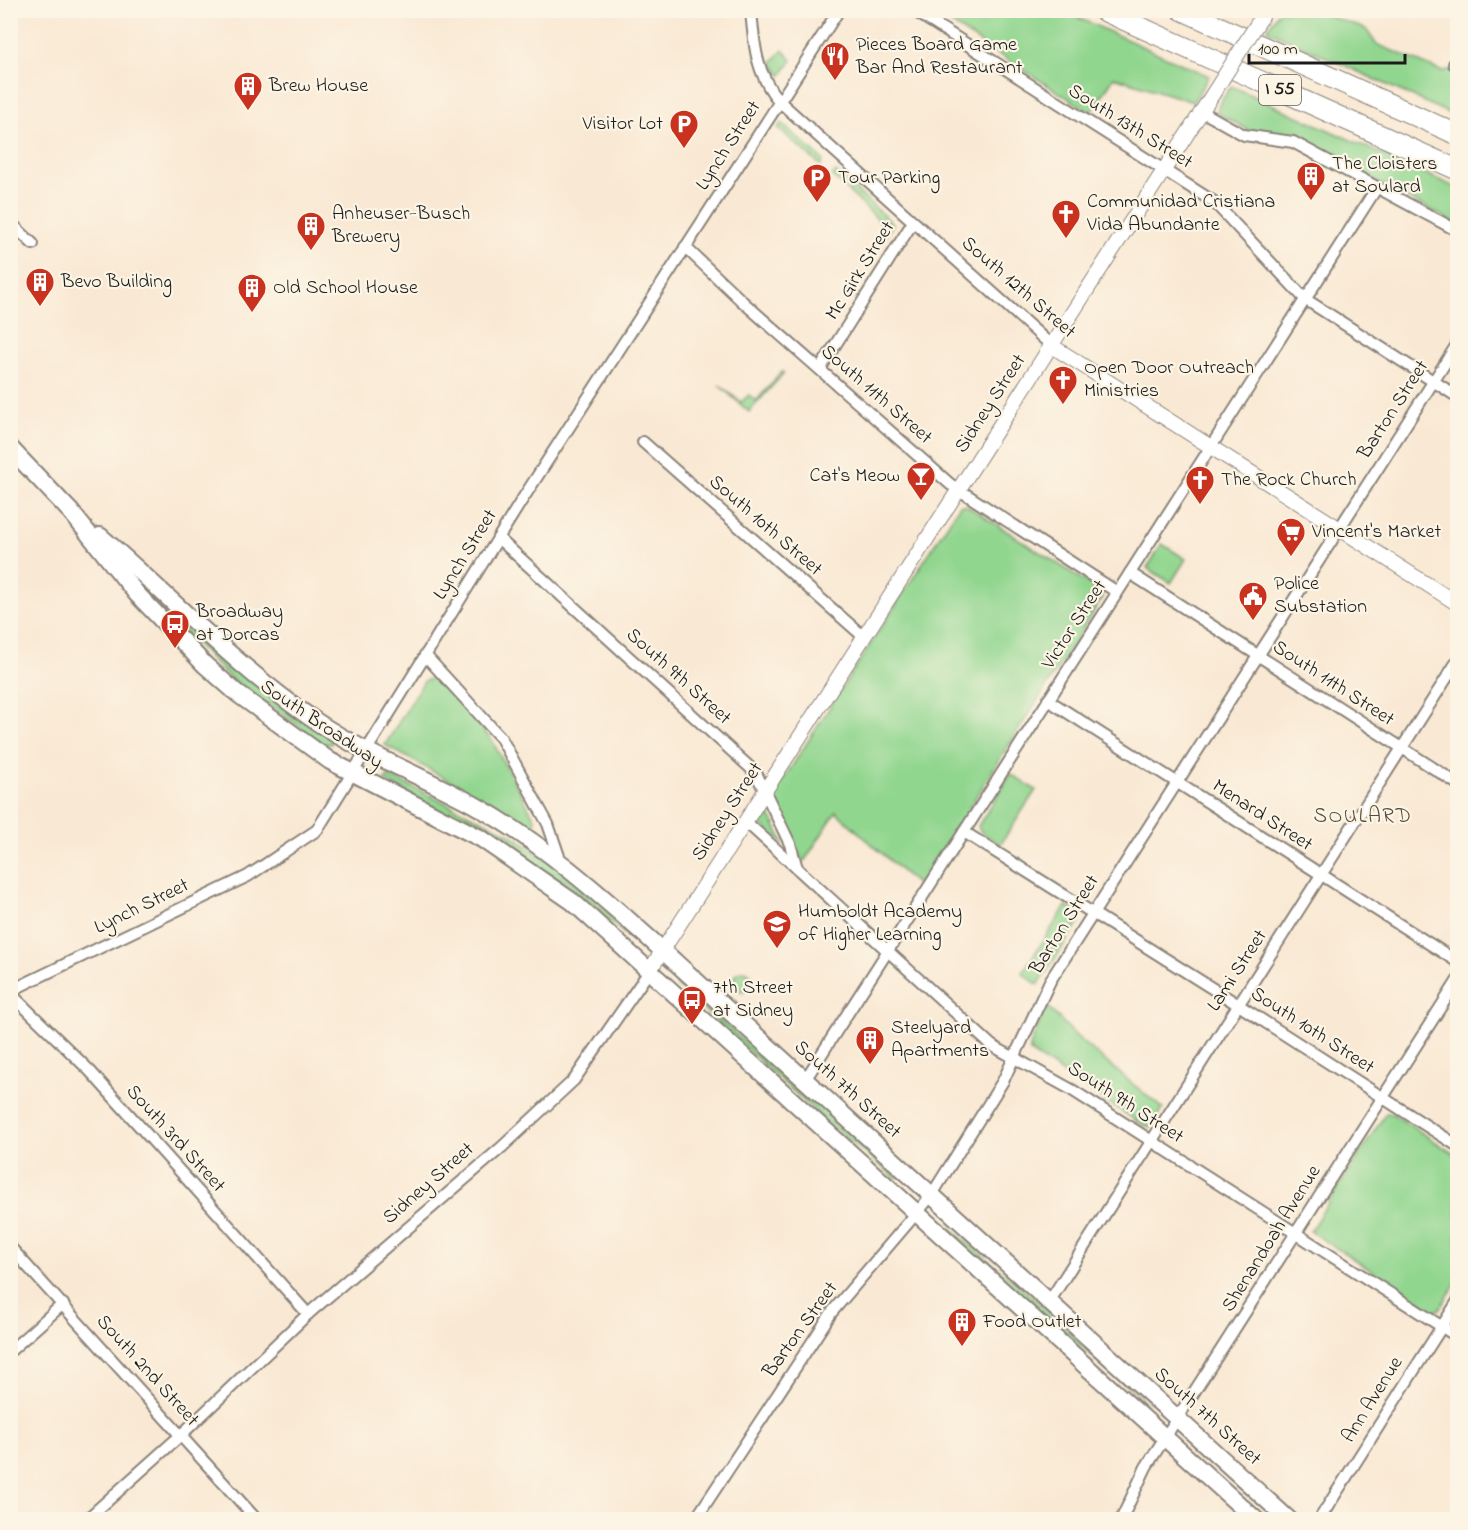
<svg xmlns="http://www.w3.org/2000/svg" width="1468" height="1530" font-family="'Indie Flower',sans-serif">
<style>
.green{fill:#91d68f;stroke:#567956;stroke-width:1.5}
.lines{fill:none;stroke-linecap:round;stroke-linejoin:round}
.minor-casing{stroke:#8a8278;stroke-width:14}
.tertiary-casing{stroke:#8a8278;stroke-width:16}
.primary-casing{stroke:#8a8278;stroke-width:20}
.motorway-casing{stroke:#8a8278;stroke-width:22}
.minor{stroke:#fff;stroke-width:10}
.tertiary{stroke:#fff;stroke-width:14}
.primary{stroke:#fff;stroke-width:16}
.motorway{stroke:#fff;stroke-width:20}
.tertiary-bridge-casing{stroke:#8a8278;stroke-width:16;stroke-linecap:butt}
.tertiary-bridge{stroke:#fff;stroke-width:14}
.labels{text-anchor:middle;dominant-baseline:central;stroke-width:4.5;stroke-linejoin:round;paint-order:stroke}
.shield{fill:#fcf5e5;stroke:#5f5d58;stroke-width:1.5}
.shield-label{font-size:18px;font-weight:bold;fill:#1c1c1c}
.poi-label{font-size:20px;fill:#1c1c1c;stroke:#fcf5e5;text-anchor:start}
.street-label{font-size:20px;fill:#1c1c1c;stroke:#fcf5e5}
.neighbourhood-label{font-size:21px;letter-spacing:1.5px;fill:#574b3d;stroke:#fcf5e5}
</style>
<rect width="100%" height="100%" fill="#fcf5e5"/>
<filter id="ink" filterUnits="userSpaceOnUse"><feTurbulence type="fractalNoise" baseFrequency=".0167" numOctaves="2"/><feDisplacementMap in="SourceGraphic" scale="12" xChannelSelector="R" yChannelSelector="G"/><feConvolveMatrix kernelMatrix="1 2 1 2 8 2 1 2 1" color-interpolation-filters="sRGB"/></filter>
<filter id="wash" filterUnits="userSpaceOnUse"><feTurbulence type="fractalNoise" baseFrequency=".008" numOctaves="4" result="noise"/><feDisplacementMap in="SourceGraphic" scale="24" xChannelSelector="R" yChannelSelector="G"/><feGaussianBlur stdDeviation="1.35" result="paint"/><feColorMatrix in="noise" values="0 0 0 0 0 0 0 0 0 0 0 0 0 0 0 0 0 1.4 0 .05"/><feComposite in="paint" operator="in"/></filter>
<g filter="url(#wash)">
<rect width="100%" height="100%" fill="#f9e9d4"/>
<g class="green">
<polygon points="931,11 1063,11 1209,76 1193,102 1114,77 1091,113"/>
<polygon points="1279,11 1315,11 1366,29 1376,44 1441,71 1457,69 1457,117 1267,30"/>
<polygon points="783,50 792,60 781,76 772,62"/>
<polygon points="1231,86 1457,188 1457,224 1290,136 1250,131 1217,113 1219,104"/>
<polygon points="781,123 823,160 821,166 778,128"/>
<polygon points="836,172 893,224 884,238 881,234 887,228 832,176"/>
<polygon points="782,372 784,373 749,412 719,385 741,402 749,395 756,401"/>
<polygon points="960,505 966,505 1102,592 1103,597 920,885 916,884 836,812 805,860 802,861 774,794"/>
<polygon points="1162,544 1186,559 1171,583 1147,568"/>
<polygon points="168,604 332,740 331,744 324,744 230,678 162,611"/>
<polygon points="432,678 441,683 491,739 535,819 535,828 385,745 424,681"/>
<polygon points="1011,774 1036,790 1000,845 981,832 978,826"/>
<polygon points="389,776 510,834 553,864 636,937 636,941 632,940 566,883 384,780"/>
<polygon points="765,807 766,807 784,844 759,823 759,816"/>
<polygon points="1066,906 1076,912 1079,922 1038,985 1022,973"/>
<circle cx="743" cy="981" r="10"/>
<polygon points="678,982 743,1040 782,1069 899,1177 895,1178 826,1121 676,985"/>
<polygon points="1046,1005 1082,1042 1163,1109 1151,1127 1143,1125 1030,1052 1030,1047"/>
<polygon points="1386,1113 1393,1114 1457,1156 1457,1282 1438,1311 1432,1310 1310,1231"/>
<polygon points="946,1224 1035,1299 1148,1404 1057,1325 1008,1287 943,1226"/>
</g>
</g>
<g filter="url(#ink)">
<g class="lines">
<g class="minor-casing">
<g id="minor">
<path d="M751 10C754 45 756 74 779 101L1052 346"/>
<polyline points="913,10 1214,202 1305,299 1458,397"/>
<polyline points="1454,64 1458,60"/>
<polyline points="1201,111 1244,135 1293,142 1458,231"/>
<polyline points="10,222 33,244"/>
<polyline points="685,247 743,302 950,484 1117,592"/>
<polyline points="820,369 913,222"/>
<polyline points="643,442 864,637"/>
<polyline points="498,538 756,773 790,844 797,868"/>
<polyline points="1130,573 1458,784"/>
<polyline points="425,655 501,738 548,824 561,862"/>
<polyline points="1048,700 1458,962"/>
<polyline points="745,821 991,1045 1072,1090 1458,1337"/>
<polyline points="964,832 1237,1004 1458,1146"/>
<polyline points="10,991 248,876 317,830 520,503 839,10"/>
<polyline points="10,993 90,1071 308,1314"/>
<polyline points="805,1080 1376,189"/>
<polyline points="10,1247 257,1520"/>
<polyline points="1049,1302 1458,660"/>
<polyline points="10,1351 63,1304"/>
<polyline points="86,1520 181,1435 308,1314 502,1147 574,1080 650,970"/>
<polyline points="695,1520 832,1312 931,1196 1003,1081 1050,981 1458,343"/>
<polyline points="1121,1520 1146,1467 1458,980"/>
<polyline points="1319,1520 1458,1301"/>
</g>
</g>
<g class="tertiary-casing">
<g id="tertiary">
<polyline points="1052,346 1458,604"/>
<polyline points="650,970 1209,100"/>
</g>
</g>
<g class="primary-casing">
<g id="primary">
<polyline points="10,448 71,512 136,593 205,665 238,694 330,761 482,839 573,902 1256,1520"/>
<path d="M100 536C172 598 238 669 317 722 368 756 425 777 478 807 542 843 596 891 651 940L1289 1520"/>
</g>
</g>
<g class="motorway-casing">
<g id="motorway">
<polyline points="1102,10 1458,170"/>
<polyline points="1182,10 1458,135"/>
</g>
</g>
<use href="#minor" class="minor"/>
<use href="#tertiary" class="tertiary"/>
<use href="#primary" class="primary"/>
<use href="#motorway" class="motorway"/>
<g class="tertiary-bridge-casing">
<polyline id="tertiary-bridge" points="1209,100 1266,10"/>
</g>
<use href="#tertiary-bridge" class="tertiary-bridge"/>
</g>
</g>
<defs>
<g id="restaurant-pin" transform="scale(1.5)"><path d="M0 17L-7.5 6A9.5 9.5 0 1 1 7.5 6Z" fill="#c8321e" stroke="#fcf5e5"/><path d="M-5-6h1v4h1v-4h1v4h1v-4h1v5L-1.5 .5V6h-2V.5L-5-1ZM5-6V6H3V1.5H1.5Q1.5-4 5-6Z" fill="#fff"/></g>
<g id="building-pin" transform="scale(1.5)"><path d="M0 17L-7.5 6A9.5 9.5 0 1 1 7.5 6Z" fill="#c8321e" stroke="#fcf5e5"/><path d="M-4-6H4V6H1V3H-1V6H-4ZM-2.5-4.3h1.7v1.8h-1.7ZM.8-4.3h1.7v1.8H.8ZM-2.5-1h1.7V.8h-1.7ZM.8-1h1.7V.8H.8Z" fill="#fff"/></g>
<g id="parking-pin" transform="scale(1.5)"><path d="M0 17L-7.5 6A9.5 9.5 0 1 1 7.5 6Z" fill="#c8321e" stroke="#fcf5e5"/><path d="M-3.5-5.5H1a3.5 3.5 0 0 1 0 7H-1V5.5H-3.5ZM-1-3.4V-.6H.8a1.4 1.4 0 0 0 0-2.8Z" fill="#fff"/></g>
<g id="church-pin" transform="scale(1.5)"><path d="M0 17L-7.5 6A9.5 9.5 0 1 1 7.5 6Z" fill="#c8321e" stroke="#fcf5e5"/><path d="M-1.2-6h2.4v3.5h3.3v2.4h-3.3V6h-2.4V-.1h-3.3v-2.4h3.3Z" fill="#fff"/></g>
<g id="bar-pin" transform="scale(1.5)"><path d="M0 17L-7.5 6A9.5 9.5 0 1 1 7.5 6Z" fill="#c8321e" stroke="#fcf5e5"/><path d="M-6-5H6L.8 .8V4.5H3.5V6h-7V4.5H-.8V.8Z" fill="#fff"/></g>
<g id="supermarket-pin" transform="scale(1.5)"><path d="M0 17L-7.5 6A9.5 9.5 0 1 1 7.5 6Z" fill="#c8321e" stroke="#fcf5e5"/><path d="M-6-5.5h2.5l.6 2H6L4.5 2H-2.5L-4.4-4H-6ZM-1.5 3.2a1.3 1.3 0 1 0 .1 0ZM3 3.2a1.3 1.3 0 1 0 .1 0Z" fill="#fff"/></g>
<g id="civic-pin" transform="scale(1.5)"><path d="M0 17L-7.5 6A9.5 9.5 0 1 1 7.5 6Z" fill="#c8321e" stroke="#fcf5e5"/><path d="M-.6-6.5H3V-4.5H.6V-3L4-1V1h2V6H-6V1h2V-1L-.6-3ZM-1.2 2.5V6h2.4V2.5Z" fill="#fff"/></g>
<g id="bus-pin" transform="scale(1.5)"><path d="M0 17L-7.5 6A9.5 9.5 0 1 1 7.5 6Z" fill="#c8321e" stroke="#fcf5e5"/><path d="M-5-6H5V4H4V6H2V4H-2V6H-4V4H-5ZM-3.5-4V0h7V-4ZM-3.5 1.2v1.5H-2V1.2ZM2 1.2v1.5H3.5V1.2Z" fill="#fff"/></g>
<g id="school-pin" transform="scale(1.5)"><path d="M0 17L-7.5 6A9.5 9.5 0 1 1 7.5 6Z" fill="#c8321e" stroke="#fcf5e5"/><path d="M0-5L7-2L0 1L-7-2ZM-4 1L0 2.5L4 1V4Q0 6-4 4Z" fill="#fff"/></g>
</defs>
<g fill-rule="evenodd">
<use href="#restaurant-pin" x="835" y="56"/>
<use href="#building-pin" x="248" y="86"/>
<use href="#parking-pin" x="684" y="124"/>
<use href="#building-pin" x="1311" y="176"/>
<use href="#parking-pin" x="817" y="178"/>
<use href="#church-pin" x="1066" y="214"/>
<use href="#building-pin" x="311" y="226"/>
<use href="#building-pin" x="40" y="282"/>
<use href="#building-pin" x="252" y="288"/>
<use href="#church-pin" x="1063" y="380"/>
<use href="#bar-pin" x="921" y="476"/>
<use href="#church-pin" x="1200" y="480"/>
<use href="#supermarket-pin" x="1291" y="532"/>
<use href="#civic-pin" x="1253" y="596"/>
<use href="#bus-pin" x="175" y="624"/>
<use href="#school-pin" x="777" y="924"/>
<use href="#bus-pin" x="692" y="1000"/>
<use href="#building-pin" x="870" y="1040"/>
<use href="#building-pin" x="962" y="1322"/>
</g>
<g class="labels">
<rect class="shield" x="1259" y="75" width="42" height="30" rx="4.5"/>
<g class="shield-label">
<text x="1280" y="90">I 55</text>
</g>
<g class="poi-label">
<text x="856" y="45">Pieces Board Game<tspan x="856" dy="23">Bar And Restaurant</tspan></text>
<text x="269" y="86">Brew House</text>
<text x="663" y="124" text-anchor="end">Visitor Lot</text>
<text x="1332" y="164">The Cloisters<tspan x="1332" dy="23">at Soulard</tspan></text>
<text x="838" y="178">Tour Parking</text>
<text x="1087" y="202">Communidad Cristiana<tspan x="1087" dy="23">Vida Abundante</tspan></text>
<text x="332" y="214">Anheuser-Busch<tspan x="332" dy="23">Brewery</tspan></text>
<text x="61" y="282">Bevo Building</text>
<text x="273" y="288">Old School House</text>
<text x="1084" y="368">Open Door Outreach<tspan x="1084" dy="23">Ministries</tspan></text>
<text x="900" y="476" text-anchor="end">Cat's Meow</text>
<text x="1221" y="480">The Rock Church</text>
<text x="1312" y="532">Vincent's Market</text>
<text x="1274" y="584">Police<tspan x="1274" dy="23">Substation</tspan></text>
<text x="196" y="612">Broadway<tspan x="196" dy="23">at Dorcas</tspan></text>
<text x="798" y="912">Humboldt Academy<tspan x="798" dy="23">of Higher Learning</tspan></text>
<text x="713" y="988">7th Street<tspan x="713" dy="23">at Sidney</tspan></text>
<text x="891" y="1028">Steelyard<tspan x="891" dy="23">Apartments</tspan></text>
<text x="983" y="1322">Food Outlet</text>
</g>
<g class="street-label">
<text transform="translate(1130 127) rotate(32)">South 13th Street</text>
<text transform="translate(729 146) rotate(-57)">Lynch Street</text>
<text transform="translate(861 271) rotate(-58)">Mc Girk Street</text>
<text transform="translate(1018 288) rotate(41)">South 12th Street</text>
<text transform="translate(876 395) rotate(41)">South 11th Street</text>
<text transform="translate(991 404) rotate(-57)">Sidney Street</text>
<text transform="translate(1394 410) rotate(-57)">Barton Street</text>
<text transform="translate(765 526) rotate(41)">South 10th Street</text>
<text transform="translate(466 555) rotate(-58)">Lynch Street</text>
<text transform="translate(1075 625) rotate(-57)">Victor Street</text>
<text transform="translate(678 677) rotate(42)">South 9th Street</text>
<text transform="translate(1333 684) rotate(33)">South 11th Street</text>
<text transform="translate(321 725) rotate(34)">South Broadway</text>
<text transform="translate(728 812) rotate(-57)">Sidney Street</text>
<text transform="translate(1262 816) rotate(33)">Menard Street</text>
<text transform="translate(142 907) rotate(-26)">Lynch Street</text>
<text transform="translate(1065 925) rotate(-58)">Barton Street</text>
<text transform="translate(1238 971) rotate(-57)">Lami Street</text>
<text transform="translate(1312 1031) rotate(33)">South 10th Street</text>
<text transform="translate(847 1090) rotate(42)">South 7th Street</text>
<text transform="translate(1125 1103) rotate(33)">South 9th Street</text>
<text transform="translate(175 1139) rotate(48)">South 3rd Street</text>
<text transform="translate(429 1184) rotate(-41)">Sidney Street</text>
<text transform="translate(1272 1239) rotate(-58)">Shenandoah Avenue</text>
<text transform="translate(801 1330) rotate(-54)">Barton Street</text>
<text transform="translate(147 1371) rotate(48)">South 2nd Street</text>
<text transform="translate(1373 1400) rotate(-58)">Ann Avenue</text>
<text transform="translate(1207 1417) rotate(42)">South 7th Street</text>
</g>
<g class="neighbourhood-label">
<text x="1363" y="817">SOULARD</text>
</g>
</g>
<rect width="1468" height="1530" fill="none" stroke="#fcf5e5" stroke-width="36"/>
<path d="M1249 54v9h156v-9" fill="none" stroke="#1c1c1c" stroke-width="3"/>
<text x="1258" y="54" font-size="18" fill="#1c1c1c" stroke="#fcf5e5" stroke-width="4.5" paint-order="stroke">100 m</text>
</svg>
